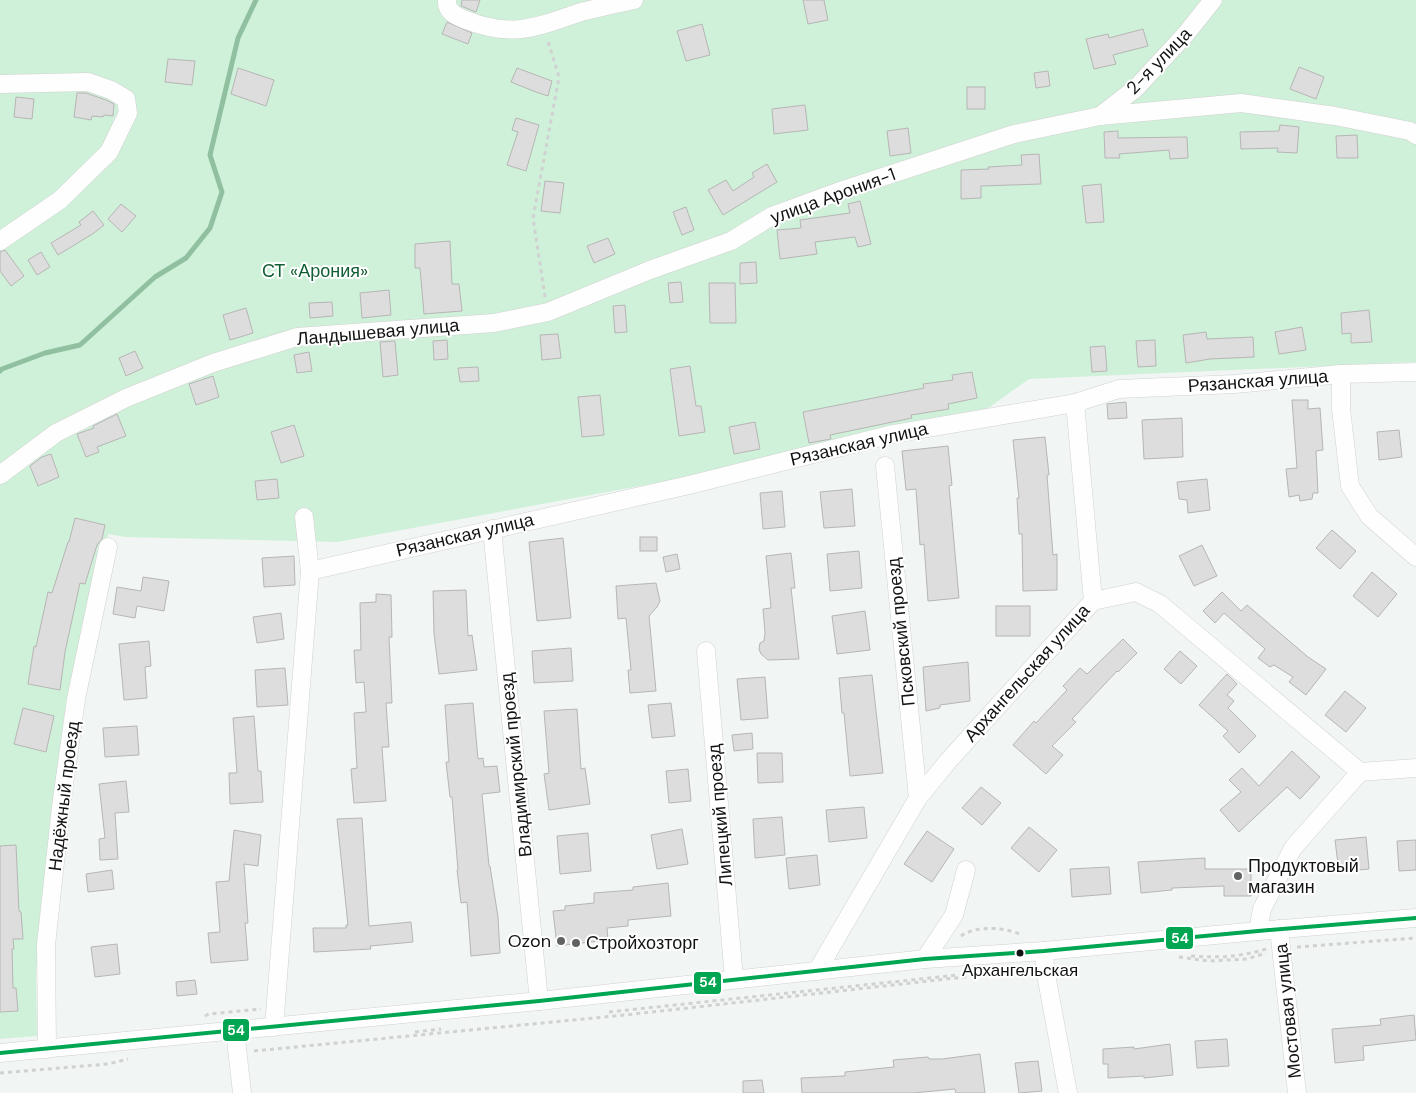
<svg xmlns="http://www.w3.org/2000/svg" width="1416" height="1093" font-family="'DM Sans',sans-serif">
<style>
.green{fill:#cff1d9}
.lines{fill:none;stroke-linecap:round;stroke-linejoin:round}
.stream{stroke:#90c0a0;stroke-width:5}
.building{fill:#dcdddc;stroke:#b6b6b5}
.minor-casing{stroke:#d0d2d0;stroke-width:19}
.path{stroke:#d1d1d1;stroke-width:3;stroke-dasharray:4 4;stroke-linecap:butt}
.minor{stroke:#fdfefd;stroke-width:18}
.bus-1-casing{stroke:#fff;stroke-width:8}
.bus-1{stroke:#00a651;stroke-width:4}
.poi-dot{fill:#606361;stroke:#fff;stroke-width:2}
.bus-dot{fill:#121413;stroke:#fff;stroke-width:2}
.labels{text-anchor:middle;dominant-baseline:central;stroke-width:4;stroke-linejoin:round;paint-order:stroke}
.bus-label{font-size:17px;fill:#121413;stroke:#fff}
.street-label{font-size:18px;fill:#121413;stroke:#fff}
.park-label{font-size:18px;fill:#125e34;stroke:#fff}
.poi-label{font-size:18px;fill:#121413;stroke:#fff;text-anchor:start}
.line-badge{stroke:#fff;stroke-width:2}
.badge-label{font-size:14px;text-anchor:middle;font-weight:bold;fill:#fff}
</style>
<rect width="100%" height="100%" fill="#f1f5f3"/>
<polygon class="green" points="0,0 1416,0 1416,362 1029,379 963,426 337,542 125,537 108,534 75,659 56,792 36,971 37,1036 0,1039"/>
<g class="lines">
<polyline class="stream" points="0,371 2,369 45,353 80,345 155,277 186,258 210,228 222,192 210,155 238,38 256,0"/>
</g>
<g class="building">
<polygon points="462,0 480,0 476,12 461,6"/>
<polygon points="803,0 824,0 828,20 808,24"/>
<polygon points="447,22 472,33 468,44 442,34"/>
<polygon points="702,24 710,55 686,61 677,31"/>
<polygon points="1143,29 1148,46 1113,55 1116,64 1094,69 1086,39 1108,34 1109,38"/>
<polygon points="168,59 195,61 192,85 165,82"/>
<polygon points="1299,67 1324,77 1316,99 1290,89"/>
<polygon points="238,68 274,80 266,106 231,94"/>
<polygon points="517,68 552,81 548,96 536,92 511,82"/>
<polygon points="1048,71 1050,86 1036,88 1034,73"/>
<rect x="967" y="87" width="18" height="22"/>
<polygon points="77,93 86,93 106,100 114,104 113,116 104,115 103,117 92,116 91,120 74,117"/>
<polygon points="16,97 34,99 32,119 14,117"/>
<polygon points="805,105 808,130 774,134 772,109"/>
<polygon points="516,118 539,125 526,171 507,165 518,132 512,130"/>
<polygon points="1280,125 1299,127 1297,153 1277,152 1278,148 1241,149 1240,132 1279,131"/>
<polygon points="908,128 911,153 890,156 887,131"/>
<polygon points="1118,131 1118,138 1187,137 1188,158 1170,159 1169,150 1119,154 1120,158 1105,158 1104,132"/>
<polygon points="1357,135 1358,158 1337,158 1336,136"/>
<polygon points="1039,154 1041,184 981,186 981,198 961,199 961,170 989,169 988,167 1022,165 1021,155"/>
<polygon points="767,164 777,182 723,215 708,190 726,180 733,191 754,177 752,173"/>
<polygon points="545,181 564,183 560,213 541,211"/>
<polygon points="1101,184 1104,222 1086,223 1082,186"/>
<polygon points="860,201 871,244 858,247 855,237 815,242 817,254 780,259 777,230 801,228 800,220 850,213 848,204"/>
<polygon points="121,204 136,216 122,232 108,219"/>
<polygon points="686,207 694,230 682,235 673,212"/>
<polygon points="93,211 104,225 94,233 58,255 51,243 81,225 79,222"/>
<polygon points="608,238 615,254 594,263 587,246"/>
<polygon points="450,241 452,284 459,284 462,311 424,314 420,268 415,268 415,244"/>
<polygon points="5,250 24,276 11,286 0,271 0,252"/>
<polygon points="41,252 50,267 37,275 28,260"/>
<polygon points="756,262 757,283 740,284 740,263"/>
<polygon points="681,282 683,302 670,303 668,283"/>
<polygon points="709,283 735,283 736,323 710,323"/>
<polygon points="389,290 391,315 362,318 360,293"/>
<polygon points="332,302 333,316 310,318 309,303"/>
<polygon points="625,305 627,332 615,333 613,306"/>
<polygon points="246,308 253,333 230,340 223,315"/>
<polygon points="1369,310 1372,342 1351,343 1351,333 1342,334 1341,313"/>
<polygon points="1302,327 1306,350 1279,354 1275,332"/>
<polygon points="1206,332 1207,339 1253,337 1254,357 1210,359 1186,363 1183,335"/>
<polygon points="558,334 561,358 542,360 540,335"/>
<polygon points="447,340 448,359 434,360 433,341"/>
<polygon points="1155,340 1156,366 1138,367 1136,341"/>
<polygon points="395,341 398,375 383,377 380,342"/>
<polygon points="1105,346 1107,371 1092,372 1090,347"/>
<polygon points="135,351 143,368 126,376 119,358"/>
<polygon points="309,352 312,371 297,373 294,355"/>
<polygon points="690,366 696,406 701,406 705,432 679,436 670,369"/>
<polygon points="478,367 479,381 460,382 458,368"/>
<polygon points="972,372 977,398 948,404 949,409 911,415 912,418 830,435 831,439 809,443 803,412 924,388 923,384 953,380 952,375"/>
<polygon points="213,376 219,397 196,405 189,384"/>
<polygon points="600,395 604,435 582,437 578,397"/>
<polygon points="1292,400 1308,400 1308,409 1320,408 1323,450 1316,451 1318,493 1313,493 1312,499 1300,501 1299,495 1289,497 1286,469 1297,468"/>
<polygon points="1126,402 1127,418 1108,419 1107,404"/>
<polygon points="117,414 126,436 97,447 99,452 86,457 77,434 94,428 93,426"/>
<polygon points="1182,418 1183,457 1144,459 1142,420"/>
<polygon points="755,422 760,449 734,454 729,427"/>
<polygon points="294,425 304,456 281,463 271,432"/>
<polygon points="1399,430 1402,457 1379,460 1377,432"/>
<polygon points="1045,437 1049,475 1047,475 1053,555 1057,554 1057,590 1023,591 1022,534 1019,534 1017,498 1019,498 1013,440"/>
<polygon points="948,446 952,485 949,486 959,598 928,601 924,544 920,545 916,489 906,490 902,451"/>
<polygon points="51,454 59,477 38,486 30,466 42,457"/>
<polygon points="277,479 279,498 257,500 255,481"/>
<polygon points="1207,479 1210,510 1188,513 1187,500 1179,499 1177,482"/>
<polygon points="852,489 855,526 824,528 820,492"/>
<polygon points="782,491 785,527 763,529 760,493"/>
<polygon points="75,518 105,525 102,539 97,545 85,584 80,583 65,652 60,690 28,684 34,646 36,647 48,592 52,593 68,542 69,542"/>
<polygon points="1332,530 1356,551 1340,569 1316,548"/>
<rect x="640" y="537" width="17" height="14"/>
<polygon points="563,538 571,618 537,621 529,542"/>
<polygon points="1202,545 1217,576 1194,586 1179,556"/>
<polygon points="859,551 862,588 830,591 827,554"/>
<polygon points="791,553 795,588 791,588 799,659 768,660 761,654 759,649 760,643 764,641 765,633 763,609 771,608 766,556"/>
<polygon points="677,554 680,569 666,572 663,557"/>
<polygon points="294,556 295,585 264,587 262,558"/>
<polygon points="1372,572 1397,594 1378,617 1353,596"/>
<polygon points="143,577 169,581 164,611 137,606 135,618 113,614 117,587 141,591"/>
<polygon points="656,583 660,601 657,607 649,616 656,691 630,693 628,670 631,670 626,618 618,619 616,586"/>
<polygon points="466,590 468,636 472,635 477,670 439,674 434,633 433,591"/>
<polygon points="1222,592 1241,611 1247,605 1308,657 1326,669 1306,695 1289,682 1293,677 1274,665 1270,667 1258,658 1265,649 1224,613 1215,623 1203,611"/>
<polygon points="376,594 391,595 392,637 389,637 392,703 386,703 389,747 382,747 386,801 354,803 351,769 357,768 354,713 366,712 364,682 356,683 354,650 361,650 360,603 376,602"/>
<rect x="996" y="606" width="34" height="30"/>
<polygon points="865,611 870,650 837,654 832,616"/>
<polygon points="281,613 284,639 257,643 253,617"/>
<polygon points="1123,639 1137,653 1118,672 1117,671 1072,719 1076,722 1052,746 1063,755 1046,774 1013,745 1034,721 1036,723 1067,690 1063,686 1080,668 1087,674"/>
<polygon points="149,641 151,666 145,667 147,698 124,700 119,644"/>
<polygon points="571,648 573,681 534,683 532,651"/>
<polygon points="1180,651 1197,666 1181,684 1164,669"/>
<polygon points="968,662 970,701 940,705 940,708 926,711 923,667"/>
<polygon points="285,668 288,705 257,707 255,670"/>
<polygon points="1227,674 1237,684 1227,695 1234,701 1228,708 1256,736 1239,753 1223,736 1228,731 1199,705"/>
<polygon points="872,675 883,773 850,776 844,713 842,713 839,678"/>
<polygon points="765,677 768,718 741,720 737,679"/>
<polygon points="1345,691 1366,708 1346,732 1325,715"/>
<polygon points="473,703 478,759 483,758 484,767 497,766 500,792 482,794 489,866 490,866 498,917 500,953 471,956 467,902 461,903 457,870 458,870 452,797 450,797 446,762 449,762 445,705"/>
<polygon points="671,703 675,736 652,738 648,705"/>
<polygon points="23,708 54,716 46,752 14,744"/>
<polygon points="577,709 581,769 585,768 590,804 549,810 544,774 549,773 544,711"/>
<polygon points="254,716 258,771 261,771 263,802 230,804 229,773 237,773 233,718"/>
<polygon points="137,726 139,755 105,757 103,728"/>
<polygon points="752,733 753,749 734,751 732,735"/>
<polygon points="1292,751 1320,777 1300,799 1287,787 1239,832 1220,810 1241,792 1229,780 1242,768 1259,786"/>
<polygon points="757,753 782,753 783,782 758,783"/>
<polygon points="688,769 691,801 669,803 666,771"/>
<polygon points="126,781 129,812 115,813 118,859 100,860 99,839 105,838 99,784"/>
<polygon points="981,787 1001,803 982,825 962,808"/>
<polygon points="864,807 867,838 829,842 826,810"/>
<polygon points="782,817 785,855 755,858 753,819"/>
<polygon points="362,818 369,926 411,922 413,942 370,946 371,949 314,952 313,928 346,928 346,925 348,925 337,819"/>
<polygon points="1029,827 1057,850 1039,872 1011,848"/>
<polygon points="682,829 688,864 657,869 651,835"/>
<polygon points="234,830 261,835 258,866 244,864 248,923 245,923 248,960 211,963 208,933 220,932 216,882 229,881"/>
<polygon points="927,831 954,849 932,882 904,864"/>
<polygon points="588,833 591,871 560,874 557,836"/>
<polygon points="1366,837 1369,869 1339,872 1335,840"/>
<polygon points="1416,840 1416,870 1399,871 1397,841"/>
<polygon points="16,845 19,911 21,912 23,939 13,939 14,949 12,949 13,988 16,988 18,1011 0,1012 0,846"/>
<polygon points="817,855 820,885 789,889 786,858"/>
<polygon points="1205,858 1205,869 1251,869 1251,896 1224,896 1224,886 1172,888 1172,890 1141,893 1138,862"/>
<polygon points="1109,867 1111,894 1072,897 1070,869"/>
<polygon points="112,870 114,889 88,892 86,874"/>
<polygon points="668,883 671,916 628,920 628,926 607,928 608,940 557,946 553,911 565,910 565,906 594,903 594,893 633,890 633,887"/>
<polygon points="117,944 120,974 95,977 91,947"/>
<polygon points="195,980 197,994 177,996 176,982"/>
<polygon points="1414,1015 1416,1040 1363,1046 1364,1060 1335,1063 1332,1029 1381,1025 1380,1019"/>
<polygon points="1227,1039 1229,1066 1197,1068 1195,1041"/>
<polygon points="1170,1044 1173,1075 1144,1078 1144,1076 1108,1078 1108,1064 1103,1064 1103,1049 1134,1047 1134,1049"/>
<polygon points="980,1054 985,1093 956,1093 955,1089 913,1093 802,1093 801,1078 845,1076 845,1072 894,1067 893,1060 928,1057 929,1059 942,1059"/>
<polygon points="1038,1061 1042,1091 1019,1093 1015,1063"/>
<polygon points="762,1080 764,1093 743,1093 743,1081"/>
</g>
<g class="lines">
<g class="minor-casing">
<g id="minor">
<path d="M447 0C446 12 456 16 466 20 512 38 534 28 578 13 596 8 615 4 634 0"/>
<polyline points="0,84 88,82 111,90 126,99 128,113 109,152 60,200 0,241"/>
<polyline points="1100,116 1136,88 1185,35 1213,0"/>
<polyline points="1341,374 1341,409 1350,486 1369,516 1416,557"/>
<polyline points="1075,403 1093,601"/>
<polyline points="885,466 918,798"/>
<polyline points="0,475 56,433 126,398 213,363 297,337 494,323 548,312 650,270 731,241 772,216 843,190 1014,134 1100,116 1241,103 1335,116 1410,131 1416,135"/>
<polyline points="492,529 539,1001"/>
<polyline points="310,571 689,485 893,434 1075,403 1119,389 1235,384 1341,374 1416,372"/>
<polyline points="706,651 734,979"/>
<polyline points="1279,929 1297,1093"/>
<polyline points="1258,931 1262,909 1293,848 1360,772"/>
<polyline points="1044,951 1045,969 1068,1093"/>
<polyline points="925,959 954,915 966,870"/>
<polyline points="817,971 918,798 949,760 1093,601 1136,592 1160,604 1360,772 1416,768"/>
<polyline points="274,1027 310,571 304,517"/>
<polyline points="235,1030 242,1093"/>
<polyline points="47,1049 46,945 61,807 76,699 108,547"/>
<polyline points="0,1053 539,1001 925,959 1044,951 1258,931 1416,918"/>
</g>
</g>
<g class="path">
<polyline points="545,297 533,218 559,77 547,38"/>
<path d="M961 936C977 925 1005 927 1022 935"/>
<polyline points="1297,947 1416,938"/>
<path d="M1191 956C1218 958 1240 957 1266 949"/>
<polyline points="1179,957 1208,961 1247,959 1266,953"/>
<polyline points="609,1012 958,975"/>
<polyline points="205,1016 209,1014 261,1009"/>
<polyline points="415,1032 441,1029"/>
<polyline points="254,1051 625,1015 1018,971"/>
<polyline points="0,1073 108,1064 128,1059"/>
</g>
<use href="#minor" class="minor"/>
<g class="bus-1-casing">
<polyline id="bus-1" points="0,1053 539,1001 925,959 1044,951 1258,931 1416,918"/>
</g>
<use href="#bus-1" class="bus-1"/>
</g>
<g class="poi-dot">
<circle cx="1238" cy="876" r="5"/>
<circle cx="561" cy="941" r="5"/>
<circle cx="576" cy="943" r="5"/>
</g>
<circle class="bus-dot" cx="1020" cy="953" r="4.5"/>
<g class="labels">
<g class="bus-label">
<text x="1020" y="970">Архангельская</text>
</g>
<g class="street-label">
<text transform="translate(1159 61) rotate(-46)">2-я улица</text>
<text transform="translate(833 196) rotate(-20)">улица Арония-1</text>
<text transform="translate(378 332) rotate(-5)">Ландышевая улица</text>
<text transform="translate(1258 381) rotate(-4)">Рязанская улица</text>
<text transform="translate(859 444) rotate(-13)">Рязанская улица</text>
<text transform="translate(465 535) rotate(-13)">Рязанская улица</text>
<text transform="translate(901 632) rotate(-96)">Псковский проезд</text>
<text transform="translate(1027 673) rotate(-48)">Архангельская улица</text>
<text transform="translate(516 765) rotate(-96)">Владимирский проезд</text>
<text transform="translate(64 796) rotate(-83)">Надёжный проезд</text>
<text transform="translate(720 815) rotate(-95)">Липецкий проезд</text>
<text transform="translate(1288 1011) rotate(-96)">Мостовая улица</text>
</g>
<g class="park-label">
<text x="315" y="271">СТ «Арония»</text>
</g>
<g class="poi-label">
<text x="1248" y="866">Продуктовый<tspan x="1248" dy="21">магазин</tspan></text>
<text x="551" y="941" text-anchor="end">Ozon</text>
<text x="586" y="943">Стройхозторг</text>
</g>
</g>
<g class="line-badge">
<rect x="1165" y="926" width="29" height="24" rx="5" fill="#00a651"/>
<rect x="693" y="971" width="29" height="24" rx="5" fill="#00a651"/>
<rect x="222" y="1018" width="28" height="24" rx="5" fill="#00a651"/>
</g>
<g class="badge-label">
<text x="1180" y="943">54</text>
<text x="708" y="987">54</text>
<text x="236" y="1035">54</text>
</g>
</svg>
